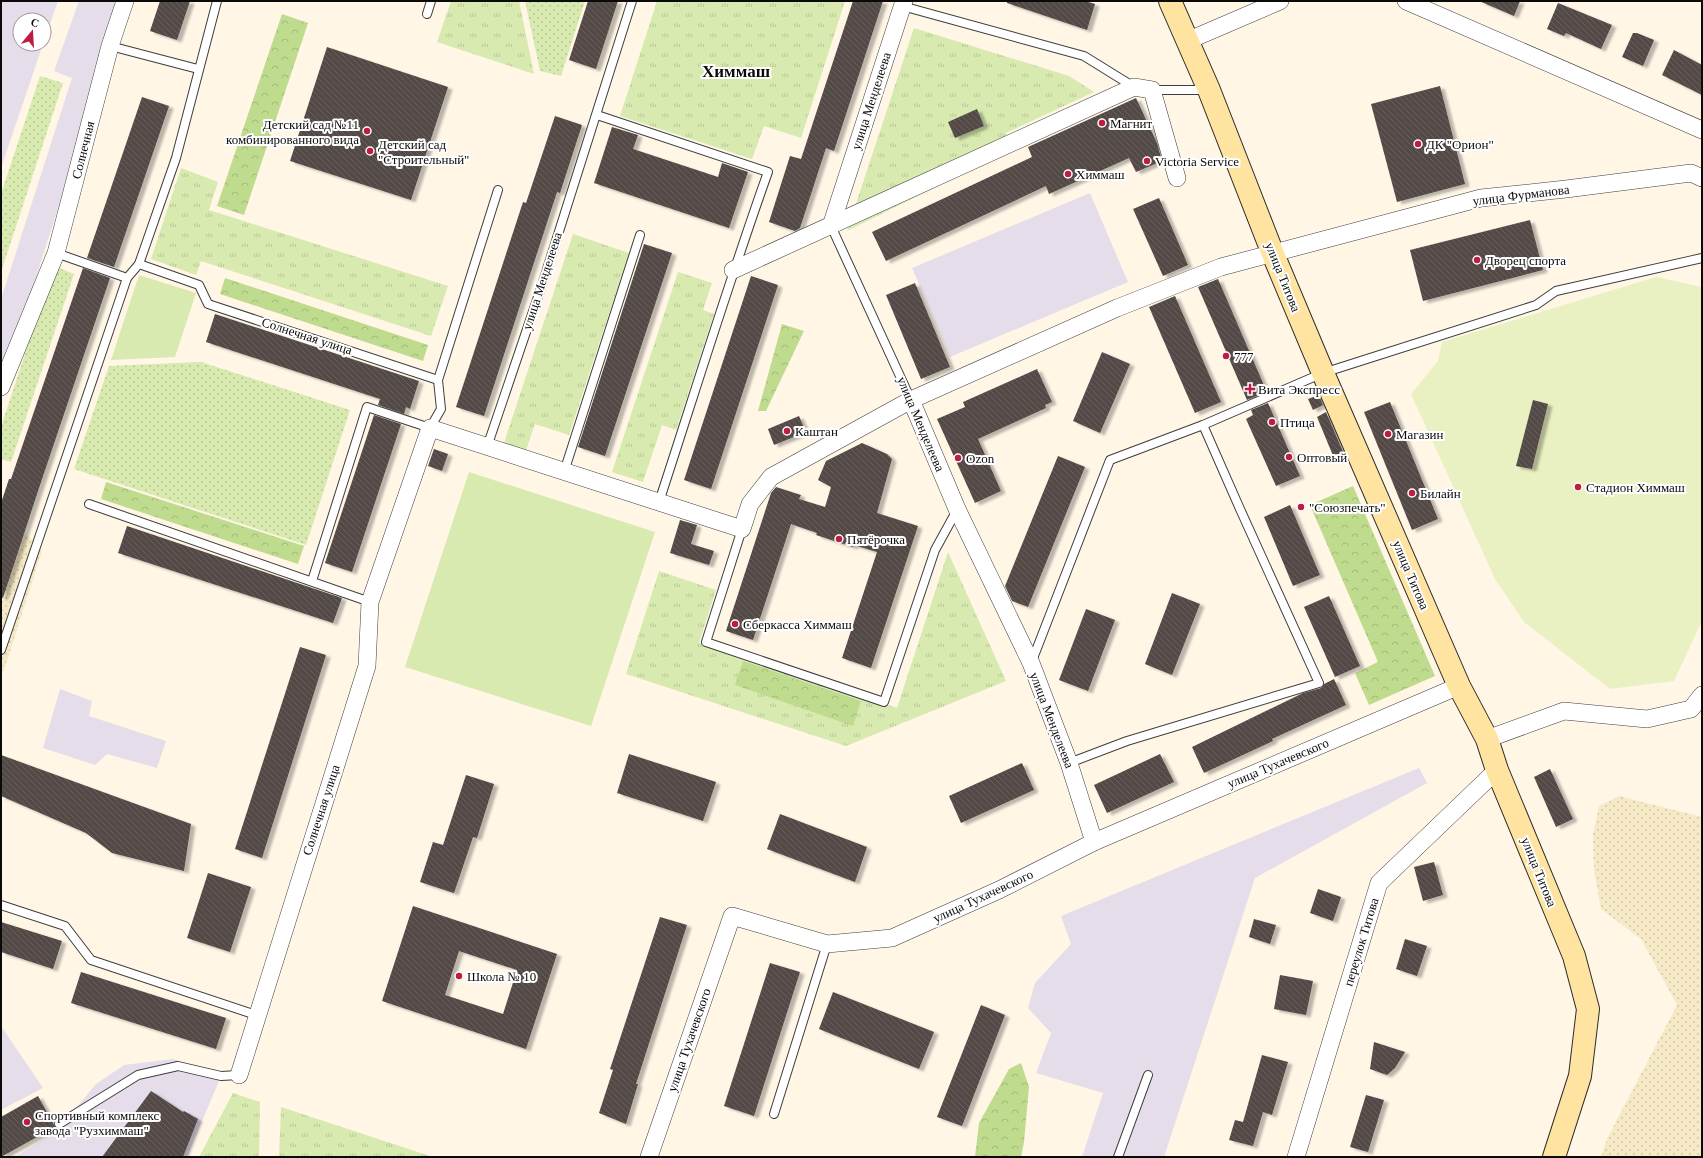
<svg xmlns="http://www.w3.org/2000/svg" width="1703" height="1158" font-family="Georgia,serif">
<style>
.industrial{fill:#e6ddea}
.farmland{fill:url(#farmland-dots)}
.grass{fill:url(#grass-tufts)}
.forest{fill:url(#forest-crowns)}
.park{fill:#d8eaaf}
.garden{fill:url(#garden-dots)}
.pitch{fill:#e9f1c2}
.building{fill:url(#building-back-hatch);fill-rule:evenodd;filter:url(#shadow)}
.lines{fill:none;stroke-linecap:round;stroke-linejoin:round}
.lane-casing{stroke:#3d3d3d;stroke-width:10}
.street-casing{stroke:#3d3d3d;stroke-width:18}
.secondary-casing{stroke:#2c2c2c;stroke-width:24}
.lane{stroke:#fff;stroke-width:8}
.street{stroke:#fff;stroke-width:17}
.secondary{stroke:#ffe4a1;stroke-width:22}
.poi-dot{fill:#be1d42;stroke:#fff;stroke-width:1.5}
.labels{text-anchor:middle;dominant-baseline:central;stroke-width:4;stroke-linejoin:round;paint-order:stroke}
.street-label{font-size:13px;fill:#0a0a0a;stroke:#fff}
.poi-label{font-size:13px;fill:#0a0a0a;stroke:#fff;text-anchor:start}
.district-label{font-size:17px;font-weight:bold;fill:#0a0a0a;stroke:#fff}
</style>
<defs>
<pattern id="farmland-dots" width="8" height="8" patternUnits="userSpaceOnUse"><rect width="8" height="8" fill="#f5e9c6"/><path d="M2 2h.1M6 6h.1" fill="none" stroke="#d1c6a9" stroke-width="1.8" stroke-linecap="round"/></pattern>
<pattern id="grass-tufts" width="24" height="20" patternUnits="userSpaceOnUse"><rect width="24" height="20" fill="#d8eaaf"/><path d="M3 7l-1-3M5 7V3M7 7l1-3M15 17l-1-3M17 17v-4M19 17l1-3" fill="none" stroke="#b8c795"/></pattern>
<pattern id="forest-crowns" width="20" height="18" patternUnits="userSpaceOnUse"><rect width="20" height="18" fill="#bfdb8e"/><path d="M2 6a3 3 0 1 1 6 0M12 15a3 3 0 1 1 6 0" fill="none" stroke="#a3bb79"/></pattern>
<pattern id="garden-dots" width="8" height="8" patternUnits="userSpaceOnUse"><rect width="8" height="8" fill="#d8eaaf"/><path d="M2 2h.1M6 6h.1" fill="none" stroke="#b8c795" stroke-width="1.8" stroke-linecap="round"/></pattern>
<pattern id="building-back-hatch" width="6" height="6" patternUnits="userSpaceOnUse"><rect width="6" height="6" fill="#534846"/><path d="M-1 5l2 2M0 0l6 6M5-1l2 2" fill="none" stroke="#675e5c"/></pattern>
<filter id="shadow"><feDropShadow dx="4.5" dy="2.5" stdDeviation="1" flood-color="#0004"/></filter>
</defs>
<rect width="100%" height="100%" fill="#fff6e6"/>
<g class="industrial">
<polygon points="1,1 58,1 44,41 44,20 20,20 20,44 43,44 1,168"/>
<polygon points="79,1 125,1 5,373 1,372 1,299 72,78 54,71"/>
<polygon points="1090,193 1128,282 950,357 912,268"/>
<polygon points="60,689 92,701 89,716 166,741 157,768 107,754 95,765 43,748"/>
<polygon points="1419,768 1427,783 1255,878 1164,1157 1082,1157 1103,1093 1036,1073 1051,1033 1028,1008 1035,983 1071,944 1061,916"/>
<polygon points="1,1026 43,1088 1,1110"/>
<polygon points="173,1059 221,1076 187,1157 15,1157 58,1130 96,1084 124,1065"/>
</g>
<g class="farmland">
<polygon points="1,506 42,551 4,670 1,674"/>
<polygon points="1619,796 1702,817 1702,1157 1601,1157 1607,1139 1677,1005 1641,939 1601,909 1594,870 1593,835 1599,806"/>
</g>
<g class="grass">
<polygon points="451,1 519,1 534,74 437,42"/>
<polygon points="657,1 845,1 801,138 764,126 752,159 620,116"/>
<polygon points="914,28 1069,76 1094,92 1006,133 1013,149 847,231"/>
<polygon points="181,168 218,182 209,210 448,286 431,336 201,261 196,275 151,259"/>
<polygon points="573,234 629,253 569,435 535,424 525,453 503,446"/>
<polygon points="678,272 712,283 703,310 714,314 676,430 662,425 643,482 612,472"/>
<polygon points="948,552 1006,681 846,746 626,674 659,571 716,590 699,643 897,708"/>
<polygon points="233,1093 260,1102 259,1157 199,1157"/>
<polygon points="281,1107 433,1157 279,1157"/>
</g>
<g class="forest">
<polygon points="282,14 308,23 244,215 217,206"/>
<polygon points="225,278 428,345 423,361 220,294"/>
<polygon points="782,324 804,331 766,411 758,411"/>
<polygon points="106,482 304,546 298,564 101,499"/>
<polygon points="1353,486 1435,676 1369,705 1355,673 1378,662 1310,505"/>
<polygon points="743,661 861,701 853,726 735,685"/>
<polygon points="1021,1063 1029,1087 1024,1142 1021,1157 975,1157 979,1123 1009,1069"/>
</g>
<g class="park">
<polygon points="139,275 196,293 175,357 111,360"/>
<polygon points="469,472 655,532 591,726 405,667"/>
</g>
<g class="garden">
<polygon points="525,1 585,1 561,76 540,71"/>
<polygon points="40,76 63,83 1,272 1,194"/>
<polygon points="54,266 74,274 11,462 1,459 1,427"/>
<polygon points="201,362 350,410 306,545 74,469 109,366"/>
</g>
<polygon class="pitch" points="1656,277 1702,287 1702,621 1674,681 1610,689 1524,622 1495,579 1411,394 1438,361 1442,342"/>
<g class="building">
<polygon points="160,1 190,1 177,40 150,31"/>
<polygon points="588,1 618,1 596,69 569,60"/>
<polygon points="853,1 883,1 834,151 826,148 800,228 795,231 769,222 790,156 801,159"/>
<polygon points="1007,1 1085,1 1095,4 1087,30 1007,3"/>
<polygon points="1479,1 1520,1 1514,16"/>
<polygon points="1558,3 1612,25 1601,49 1566,33 1564,36 1547,29"/>
<polygon points="1633,33 1637,33 1654,40 1643,66 1622,57"/>
<polygon points="327,47 448,87 411,200 290,161"/>
<polygon points="1674,50 1702,65 1702,95 1662,75"/>
<polygon points="1440,86 1465,184 1397,202 1371,104"/>
<polygon points="142,97 169,106 114,267 87,258"/>
<polygon points="1136,98 1157,143 1162,161 1136,172 1129,158 1049,194 1046,186 886,261 872,232 1032,157 1028,147"/>
<polygon points="977,109 984,126 955,138 948,122"/>
<polygon points="555,116 582,125 560,193 557,192 484,416 456,407 523,202 526,203"/>
<polygon points="612,127 638,135 633,149 718,177 722,163 748,172 729,228 594,183"/>
<polygon points="1159,198 1188,265 1163,276 1133,209"/>
<polygon points="1530,220 1543,270 1423,301 1410,250"/>
<polygon points="644,244 672,253 605,456 578,447"/>
<polygon points="83,268 110,278 39,488 3,598 1,597 1,503 9,479 11,479"/>
<polygon points="751,276 778,285 711,489 684,480"/>
<polygon points="1218,279 1266,390 1263,391 1264,393 1247,400 1198,287"/>
<polygon points="915,283 950,367 921,379 886,295"/>
<polygon points="1175,296 1221,402 1195,413 1149,307"/>
<polygon points="215,314 419,381 410,409 406,407 404,414 378,405 380,399 206,342"/>
<polygon points="1102,352 1130,364 1100,433 1073,421"/>
<polygon points="1037,369 1052,402 1045,405 1046,408 978,439 1001,491 975,503 937,419 965,407 963,402"/>
<polygon points="1319,395 1323,405 1313,410 1308,399"/>
<polygon points="1533,400 1548,404 1532,469 1516,466"/>
<polygon points="1390,402 1438,519 1412,530 1364,412"/>
<polygon points="1268,403 1300,476 1276,486 1246,419 1253,415 1251,410"/>
<polygon points="1326,412 1344,454 1334,458 1317,417"/>
<polygon points="374,415 401,424 352,572 325,563"/>
<polygon points="799,416 806,432 774,445 768,429"/>
<polygon points="862,443 887,454 892,459 877,513 918,526 871,668 842,658 877,552 854,545 853,547 816,535 817,533 791,524 753,640 726,631 771,493 776,487 801,495 799,499 825,507 831,487 818,480 826,461"/>
<polygon points="434,449 448,454 442,471 428,466"/>
<polygon points="1058,456 1085,467 1028,607 1012,601 1005,586"/>
<polygon points="1290,505 1320,575 1293,586 1264,517"/>
<polygon points="680,520 697,525 691,544 714,551 709,565 670,553"/>
<polygon points="127,526 342,598 333,623 118,553"/>
<polygon points="1172,593 1200,604 1172,675 1145,664"/>
<polygon points="1329,596 1360,666 1335,677 1304,607"/>
<polygon points="1086,609 1115,620 1088,691 1059,680"/>
<polygon points="300,647 326,655 262,858 235,849"/>
<polygon points="1334,679 1346,705 1272,739 1273,741 1204,773 1192,747 1303,693 1321,688 1324,684"/>
<polygon points="629,754 716,782 703,821 617,793"/>
<polygon points="1160,754 1174,782 1107,813 1094,785"/>
<polygon points="1,755 191,824 184,871 112,853 86,833 1,796"/>
<polygon points="1022,763 1034,790 961,823 949,796"/>
<polygon points="1550,769 1573,819 1556,827 1534,777"/>
<polygon points="466,775 494,784 477,838 473,837 454,893 420,882 433,842 443,845"/>
<polygon points="780,814 867,847 855,882 767,849"/>
<polygon points="1434,862 1443,895 1423,901 1414,867"/>
<polygon points="208,873 251,887 230,952 187,938"/>
<polygon points="1318,889 1341,897 1333,921 1310,913"/>
<path d="M413 906 557 954 526 1049 382 1001ZM459 951 517 970 503 1014 445 995Z"/>
<polygon points="660,917 687,925 636,1084 638,1084 626,1124 599,1113 613,1070 610,1069"/>
<polygon points="1254,919 1276,925 1270,944 1249,937"/>
<polygon points="1,922 62,941 53,969 1,952"/>
<polygon points="1405,939 1427,946 1417,976 1396,969"/>
<polygon points="770,963 800,972 754,1116 724,1106"/>
<polygon points="81,972 226,1018 216,1049 71,1003"/>
<polygon points="1280,975 1313,981 1306,1015 1274,1009"/>
<polygon points="833,992 934,1032 919,1069 819,1029"/>
<polygon points="981,1005 1005,1015 962,1126 937,1117"/>
<polygon points="1374,1042 1405,1052 1395,1068 1387,1075 1370,1069"/>
<polygon points="1262,1055 1288,1062 1272,1115 1263,1112 1253,1146 1229,1140 1235,1120 1243,1122"/>
<polygon points="151,1091 183,1112 184,1111 198,1119 183,1157 102,1157"/>
<polygon points="1366,1095 1384,1100 1368,1152 1350,1147"/>
<polygon points="38,1096 55,1127 1,1157 1,1117"/>
</g>
<g class="lines">
<g class="lane-casing">
<g id="lane">
<polyline points="902,6 1084,56 1134,87"/>
<polyline points="427,14 431,1"/>
<polyline points="110,46 198,69"/>
<polyline points="1152,90 1207,90"/>
<path d="M597 115 768 172C729 281 695 392 659 502"/>
<polyline points="831,226 911,400"/>
<polyline points="56,253 127,278"/>
<polyline points="139,264 199,285 208,304 438,380"/>
<polyline points="487,447 543,282 632,1"/>
<polyline points="564,472 640,235"/>
<polyline points="89,504 370,602"/>
<polyline points="742,529 706,642 884,702 935,550 957,510"/>
<polyline points="312,581 367,407 430,428 441,409 438,380 498,190"/>
<polyline points="1,650 127,278 139,264 176,158 217,1"/>
<polyline points="1032,661 1110,460 1203,425 1323,373 1536,305 1556,291 1702,258"/>
<polyline points="1069,763 1127,741 1319,683 1240,509 1203,425"/>
<polyline points="1,905 65,926 91,960 256,1015"/>
<polyline points="774,1114 827,944"/>
<polyline points="59,1124 138,1075 178,1066 221,1076 239,1075"/>
<polyline points="1118,1157 1148,1075"/>
</g>
</g>
<g class="street-casing">
<g id="street">
<polyline points="1406,1 1702,130"/>
<polyline points="1187,41 1280,1"/>
<polyline points="831,226 904,1"/>
<polyline points="733,270 1134,87 1152,90 1177,178"/>
<polyline points="1,387 56,253 110,46 125,1"/>
<polyline points="911,400 957,509 1031,663 1069,763 1094,842"/>
<polyline points="1487,739 1564,711 1647,719 1691,709 1702,695"/>
<polyline points="239,1075 367,666 370,602 430,428 742,529 750,504 771,477 911,400 1117,308 1221,267 1481,198 1566,189 1691,173 1702,178"/>
<polyline points="649,1157 732,916 827,944 892,938 999,890 1094,842 1459,686"/>
<polyline points="1296,1157 1379,883 1497,770"/>
</g>
</g>
<g class="secondary-casing">
<polyline id="secondary" points="1170,1 1209,90 1273,254 1323,373 1459,686 1487,739 1497,770 1574,956 1588,1009 1580,1076 1554,1157"/>
</g>
<use href="#lane" class="lane"/>
<use href="#street" class="street"/>
<use href="#secondary" class="secondary"/>
</g>
<g class="poi-dot">
<circle cx="1102" cy="123" r="4"/>
<circle cx="367" cy="131" r="4"/>
<circle cx="1418" cy="144" r="4"/>
<circle cx="370" cy="151" r="4"/>
<circle cx="1147" cy="161" r="4"/>
<circle cx="1068" cy="174" r="4"/>
<circle cx="1477" cy="260" r="4"/>
<circle cx="1226" cy="356" r="4"/>
<path d="M1248 383h4v4h4v4h-4v4h-4v-4h-4v-4h4z"/>
<circle cx="1272" cy="422" r="4"/>
<circle cx="787" cy="431" r="4"/>
<circle cx="1388" cy="434" r="4"/>
<circle cx="1289" cy="457" r="4"/>
<circle cx="958" cy="458" r="4"/>
<circle cx="1578" cy="487" r="4"/>
<circle cx="1412" cy="493" r="4"/>
<circle cx="1301" cy="507" r="4"/>
<circle cx="839" cy="539" r="4"/>
<circle cx="735" cy="624" r="4"/>
<circle cx="459" cy="976" r="4"/>
<circle cx="27" cy="1122" r="4"/>
</g>
<g class="labels">
<g class="street-label">
<text transform="translate(871 101) rotate(-72)">улица Менделеева</text>
<text transform="translate(83 150) rotate(-76)">Солнечная</text>
<text transform="translate(1521 195) rotate(-7)">улица Фурманова</text>
<text transform="translate(1283 277) rotate(68)">улица Титова</text>
<text transform="translate(542 281) rotate(-72)">улица Менделеева</text>
<text transform="translate(307 336) rotate(18)">Солнечная улица</text>
<text transform="translate(921 424) rotate(67)">улица Менделеева</text>
<text transform="translate(1411 575) rotate(67)">улица Титова</text>
<text transform="translate(1052 720) rotate(69)">улица Менделеева</text>
<text transform="translate(1278 763) rotate(-23)">улица Тухачевского</text>
<text transform="translate(321 810) rotate(-72)">Солнечная улица</text>
<text transform="translate(1539 872) rotate(68)">улица Титова</text>
<text transform="translate(983 896) rotate(-25)">улица Тухачевского</text>
<text transform="translate(1361 942) rotate(-73)">переулок Титова</text>
<text transform="translate(689 1040) rotate(-71)">улица Тухачевского</text>
</g>
<g class="poi-label">
<text x="1110" y="123">Магнит</text>
<text x="359" y="124" text-anchor="end">Детский сад №11<tspan x="359" dy="15">комбинированного вида</tspan></text>
<text x="378" y="144">Детский сад<tspan x="378" dy="15">"Строительный"</tspan></text>
<text x="1426" y="144">ДК "Орион"</text>
<text x="1155" y="161">Victoria Service</text>
<text x="1076" y="174">Химмаш</text>
<text x="1485" y="260">Дворец спорта</text>
<text x="1234" y="356">777</text>
<text x="1258" y="389">Вита Экспресс</text>
<text x="1280" y="422">Птица</text>
<text x="795" y="431">Каштан</text>
<text x="1396" y="434">Магазин</text>
<text x="1297" y="457">Оптовый</text>
<text x="966" y="458">Ozon</text>
<text x="1586" y="487">Стадион Химмаш</text>
<text x="1420" y="493">Билайн</text>
<text x="1309" y="507">"Союзпечать"</text>
<text x="847" y="539">Пятёрочка</text>
<text x="743" y="624">Сберкасса Химмаш</text>
<text x="467" y="976">Школа № 10</text>
<text x="35" y="1115">Спортивный комплекс<tspan x="35" dy="15">завода "Рузхиммаш"</tspan></text>
</g>
<g class="district-label">
<text x="736" y="71">Химмаш</text>
</g>
</g>
<rect width="1703" height="1158" fill="none" stroke="#0a0a0a" stroke-width="4"/>
<g transform="translate(32 32) rotate(18)"><circle r="19" fill="#ffffff" stroke="#9d9d9d"/>
<path d="M0-3L7 15L0 10L-7 15Z" fill="#be1d42"/>
<text y="-6" font-size="11" font-weight="bold" text-anchor="middle" fill="#0a0a0a">С</text>
</g>
</svg>
